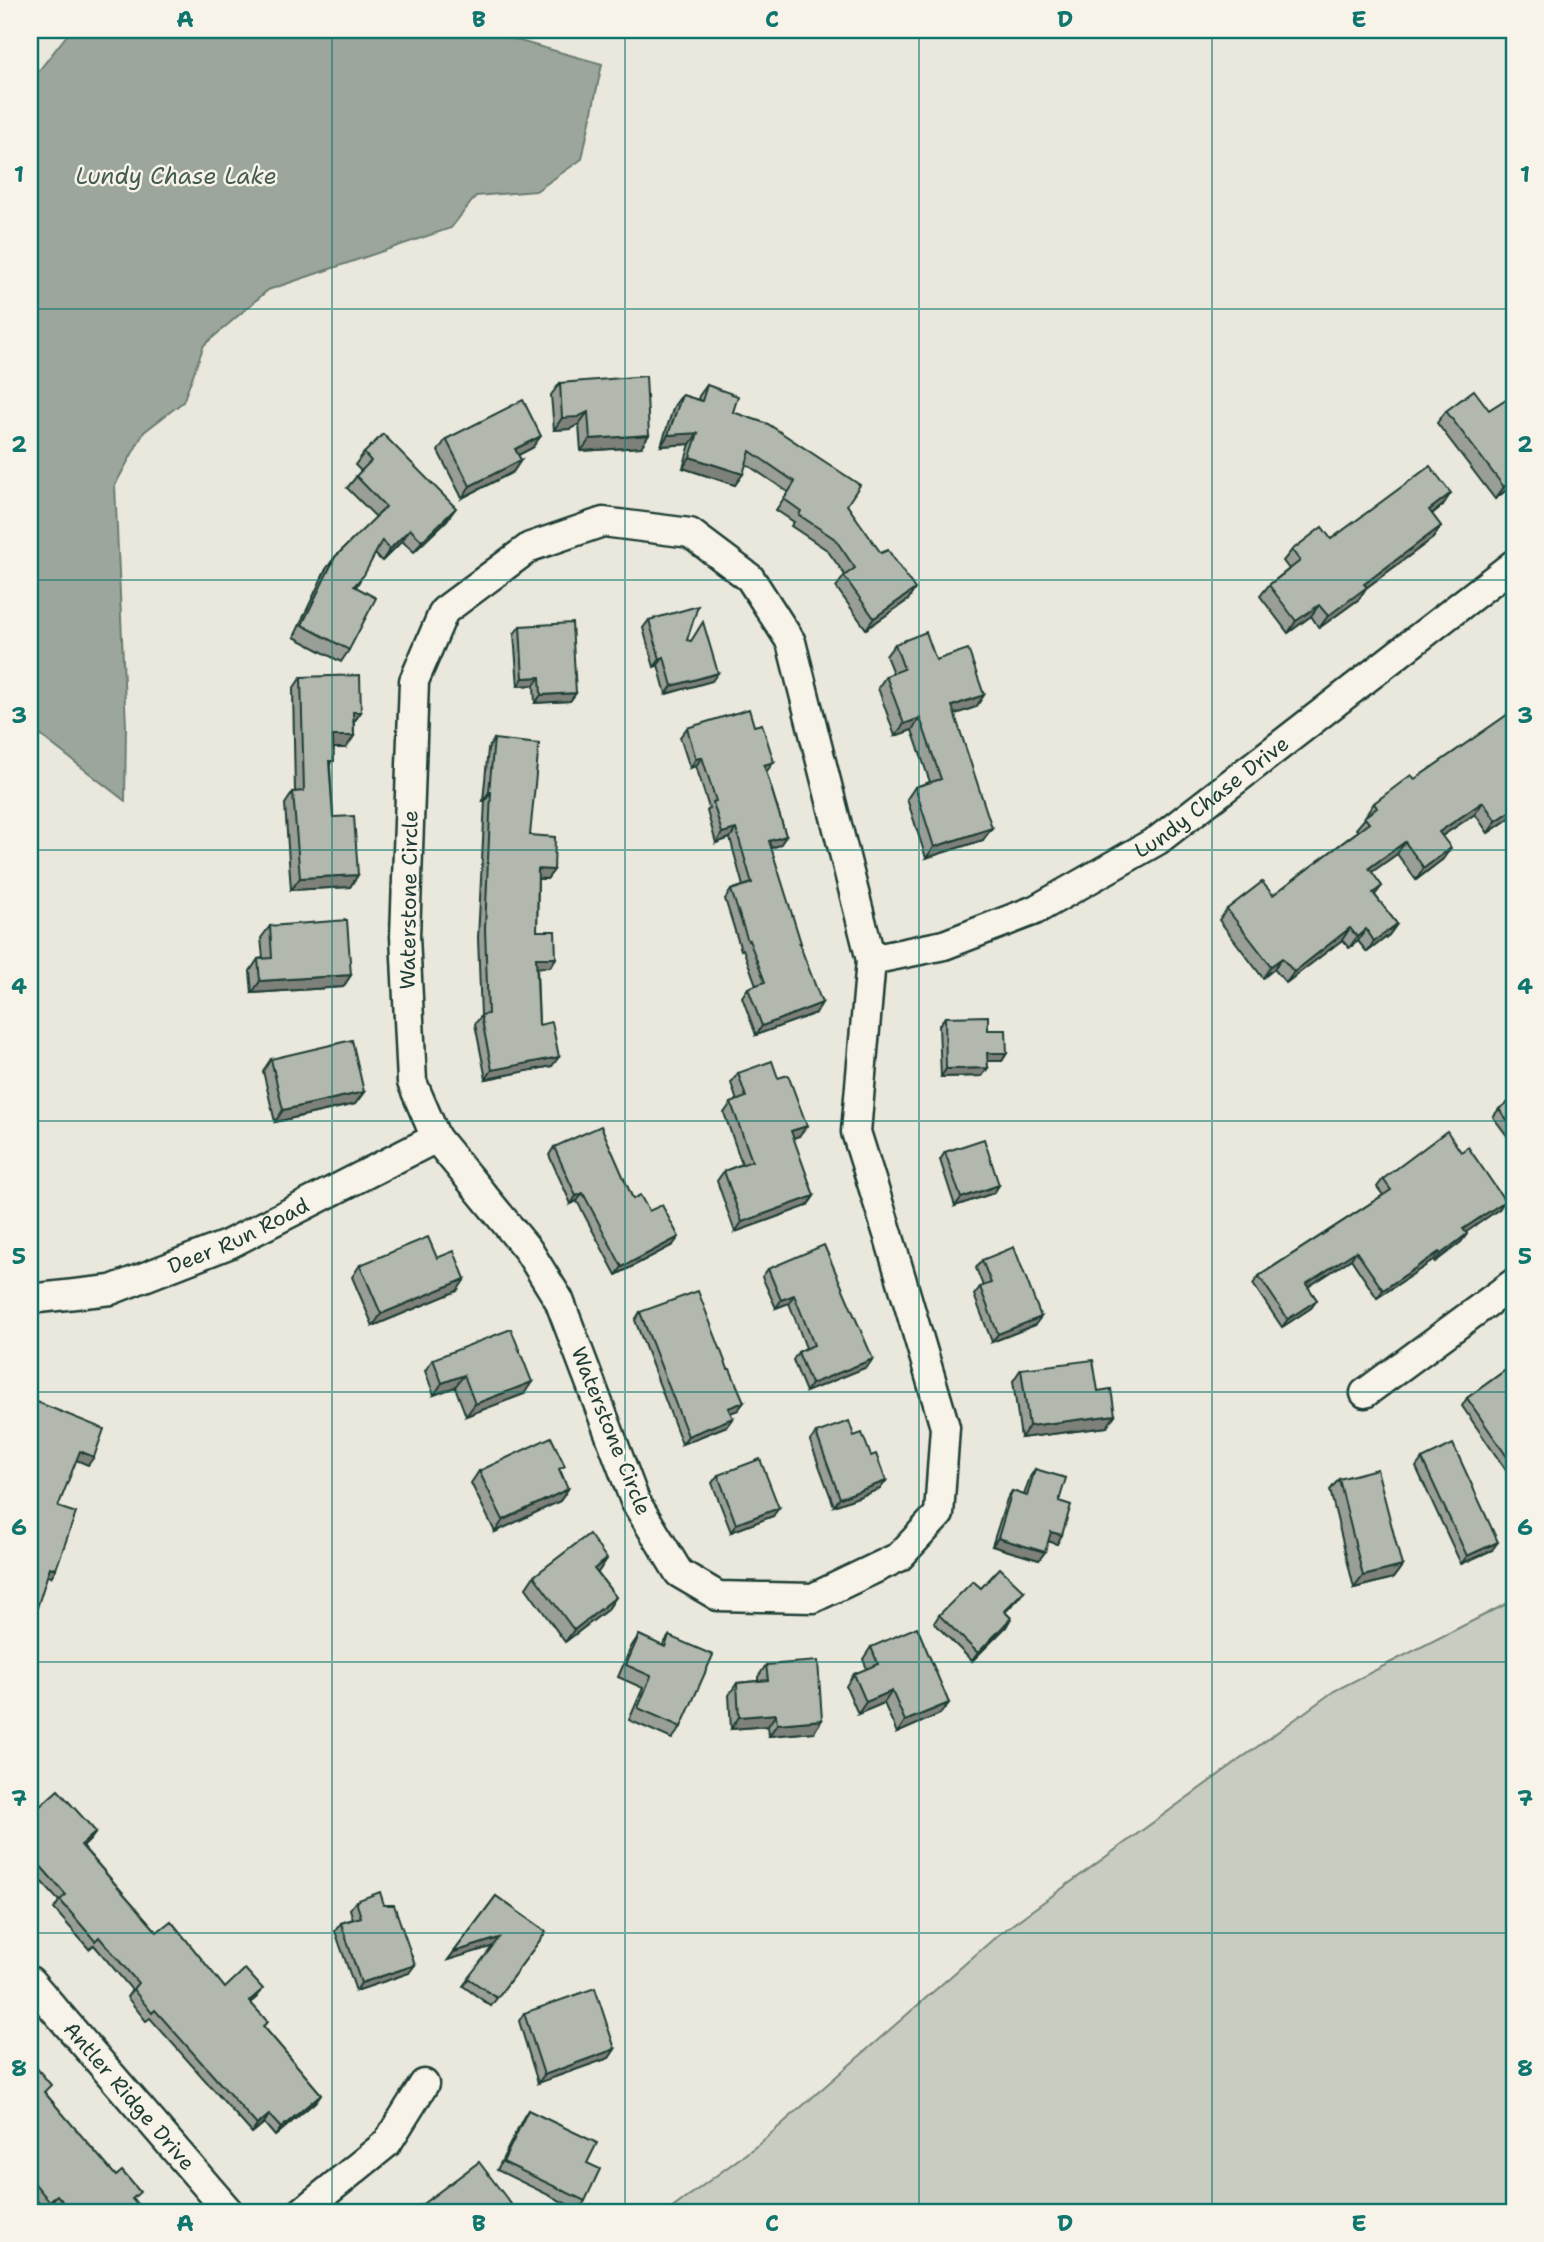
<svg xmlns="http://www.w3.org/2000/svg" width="1544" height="2242" font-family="'Shantell Sans',sans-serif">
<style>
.green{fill:#c8ccc1;stroke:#74847a;stroke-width:2}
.water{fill:#9ca69c;stroke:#6a7c72;stroke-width:2}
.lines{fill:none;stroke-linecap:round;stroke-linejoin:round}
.street-casing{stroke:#1f3d34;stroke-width:33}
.street{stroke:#f7f3e8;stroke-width:28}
.wall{fill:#999e96;stroke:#1f3d34;stroke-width:2}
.shaded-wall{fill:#7d817a;stroke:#1f3d34;stroke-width:2}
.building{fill:#b2b8ae;stroke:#1f3d34;stroke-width:2}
.grid{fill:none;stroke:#0f766e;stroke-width:2;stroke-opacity:0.55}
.labels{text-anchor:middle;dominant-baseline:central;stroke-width:5;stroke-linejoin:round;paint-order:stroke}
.street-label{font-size:21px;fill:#1f3d34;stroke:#f7f3e8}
.water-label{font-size:23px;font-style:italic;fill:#445c53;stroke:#f7f3e8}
.neatline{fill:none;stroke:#0f766e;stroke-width:2.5}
.grid-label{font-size:23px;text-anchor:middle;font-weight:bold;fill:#0f766e}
</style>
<rect width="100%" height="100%" fill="#eae8dd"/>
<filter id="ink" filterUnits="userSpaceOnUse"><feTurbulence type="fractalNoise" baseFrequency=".0143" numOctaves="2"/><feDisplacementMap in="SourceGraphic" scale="14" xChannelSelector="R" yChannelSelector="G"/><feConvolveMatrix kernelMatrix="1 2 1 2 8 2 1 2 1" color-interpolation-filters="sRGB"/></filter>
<g filter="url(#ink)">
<polygon class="green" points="1514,1600 1514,2212 667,2212 759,2144 998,1935 1334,1691"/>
<polygon class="water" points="71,30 480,30 602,64 582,159 536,191 476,196 451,228 268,290 204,345 183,402 144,432 115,485 126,726 125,801 30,727 30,82"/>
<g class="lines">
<g class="street-casing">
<g id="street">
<polygon points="603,522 690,533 750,578 791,642 871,960 856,1132 888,1234 945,1427 939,1514 899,1557 813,1598 718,1596 679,1573 635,1501 559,1300 528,1250 436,1138 412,1082 405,936 414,681 444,611 530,547"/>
<path id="s1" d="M871 960 944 945 1035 910 1158 840 1514 564"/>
<path id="s2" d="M30 1299 111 1290 229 1244 436 1138"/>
<polyline points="1365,1393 1514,1283"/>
<path id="s3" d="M30 1981 229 2212"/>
<polyline points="302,2212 387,2143 424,2084"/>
</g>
</g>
<use href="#street" class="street"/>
</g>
<g class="wall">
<polygon points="560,383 641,447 581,451 579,424 570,429 554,430 551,395"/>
<polygon points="707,385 733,412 847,505 908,600 866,629 836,587 845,575 827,550 791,526 794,522 776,510 788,492 746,464 735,485 683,468 690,444 661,446 674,406 682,395 698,400 699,396"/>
<polygon points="1514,394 1514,484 1495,499 1437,423 1446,411 1489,410"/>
<polygon points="446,439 532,448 518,455 521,460 513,472 462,498 438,451"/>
<polygon points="364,453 447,520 414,552 402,541 382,561 375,554 356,587 349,650 341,662 294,637 326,569 335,557 376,517 347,488 361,471 355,465"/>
<polygon points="1443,505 1432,514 1441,526 1433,538 1366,588 1359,599 1319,628 1311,616 1288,633 1260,596 1269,585 1289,569 1283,561 1292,550 1331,539"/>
<polygon points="649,620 687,640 712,681 666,694 658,665 654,667 643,628"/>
<polygon points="520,626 576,693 570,701 535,703 534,685 518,686 514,634"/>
<polygon points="895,644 936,660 984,695 976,707 955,714 983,840 926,858 907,799 915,787 930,782 912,730 895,736 878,688 886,676 893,673 886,656"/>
<polygon points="301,677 361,712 354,722 354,736 346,748 334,748 330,766 333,817 358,875 350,887 291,890 285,804 293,792 295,792 293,689"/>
<polygon points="1514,704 1514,784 1512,786 1514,815 1488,833 1475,814 1442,836 1443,859 1416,880 1397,854 1371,872 1382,886 1375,895 1397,924 1389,935 1367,952 1358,941 1349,948 1342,940 1286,983 1274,969 1263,978 1219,920 1227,909 1273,895 1358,831 1356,829 1367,816 1366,815 1374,803 1415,779 1508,715 1507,714"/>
<polygon points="687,728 767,771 766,771 786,836 780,845 771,848 800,944 816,1013 756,1035 742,997 748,988 756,985 743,949 741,950 725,899 731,890 743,886 730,838 716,843 707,811 709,808 696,766 690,768 680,737"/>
<polygon points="494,739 530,835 554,870 547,879 538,879 537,931 556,958 550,967 537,967 539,1025 552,1066 486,1079 475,1024 481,1016 478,938 485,801 483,801 488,749"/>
<polygon points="270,926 351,975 343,987 252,993 250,971 258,959 263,958 261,938"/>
<polygon points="945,1017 988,1030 1007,1053 1002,1061 987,1061 988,1068 982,1076 941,1077 939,1025"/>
<polygon points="271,1059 364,1092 355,1104 275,1122 263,1071"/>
<polygon points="738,1073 799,1136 793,1138 814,1196 807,1206 735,1232 717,1181 724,1171 742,1164 724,1113 731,1103 737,1101 731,1083"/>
<polygon points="1514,1098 1514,1145 1493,1117 1499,1109"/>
<polygon points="554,1147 633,1199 649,1211 673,1245 616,1275 577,1201 571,1204 549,1155"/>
<polygon points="945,1152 999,1185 994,1193 955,1206 940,1160"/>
<polygon points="1383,1179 1499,1209 1466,1232 1467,1234 1461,1242 1435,1262 1434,1260 1377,1298 1351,1259 1308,1287 1317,1300 1311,1308 1282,1327 1253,1284 1259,1276 1383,1195 1377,1187"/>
<polygon points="437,1258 457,1291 373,1326 352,1277 360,1265"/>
<polygon points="982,1260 1035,1325 992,1342 974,1295 980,1287 983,1286 976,1268"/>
<polygon points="768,1269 867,1367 806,1392 793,1360 798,1352 806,1348 789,1303 776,1308 762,1277"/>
<polygon points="640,1312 728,1369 744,1402 738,1410 730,1413 727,1426 682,1444 635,1320"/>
<polygon points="433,1359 524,1394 466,1416 455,1387 434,1395 425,1371"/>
<polygon points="1514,1364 1514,1482 1462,1406 1467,1398"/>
<polygon points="1021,1369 1098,1391 1107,1427 1021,1438 1013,1381"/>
<polygon points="816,1433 854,1436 871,1456 886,1481 880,1489 834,1506 810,1441"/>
<polygon points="1422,1459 1492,1550 1461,1564 1416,1467"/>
<polygon points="1035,1469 1059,1501 1057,1544 1048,1541 1039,1560 992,1546 1007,1499 1012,1491 1024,1495 1030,1477"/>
<polygon points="479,1471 561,1472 568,1489 560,1501 495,1532 471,1483"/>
<polygon points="718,1475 773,1516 731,1532 712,1483"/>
<polygon points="1339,1479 1402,1566 1393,1578 1354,1588 1330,1490"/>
<polygon points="599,1571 597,1572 616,1597 608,1609 565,1642 526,1588 534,1576"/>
<polygon points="1024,1591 1018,1599 1005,1612 1011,1618 1006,1627 972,1661 934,1623 939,1615"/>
<polygon points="639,1635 662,1646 669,1636 681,1727 672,1739 629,1720 643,1688 618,1677 631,1647"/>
<polygon points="871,1647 949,1703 940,1714 897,1733 884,1703 858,1714 846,1686 854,1674 867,1669 863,1659"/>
<polygon points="766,1665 814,1732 769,1736 768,1726 731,1729 729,1695 737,1683 758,1681 758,1677"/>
<polygon points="30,1815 96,1832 90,1840 83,1847 157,1932 225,1988 257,1997 251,2002 264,2027 321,2094 315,2102 275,2136 264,2123 252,2133 150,2018 146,2021 127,1997 132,1990 94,1945 89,1949 54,1909 59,1901 30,1869"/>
<polygon points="496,1896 546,1932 491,2006 463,1986 493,1946 448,1960"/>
<polygon points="356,1901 384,1905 409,1973 356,1991 335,1931 341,1923 353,1919 350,1909"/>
<polygon points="524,2013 615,2049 609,2058 538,2083 519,2021"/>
<polygon points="30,2061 45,2093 144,2212 59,2212 51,2203 44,2209 30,2193"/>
<polygon points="528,2110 587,2163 585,2201 579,2210 497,2170 523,2118"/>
</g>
<g class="shaded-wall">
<polygon points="588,412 579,424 570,429 554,430 562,418"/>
<polygon points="698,433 690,444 661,446 668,435"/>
<polygon points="649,435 641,447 581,451 590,439"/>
<polygon points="541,436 532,448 507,461 515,449"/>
<polygon points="690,457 743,474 735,485 683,468"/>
<polygon points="521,460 513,472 462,498 470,486"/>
<polygon points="1514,478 1514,484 1495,499 1504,487"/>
<polygon points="1451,493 1443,505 1421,522 1429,510"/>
<polygon points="456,508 447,520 414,552 422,541"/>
<polygon points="1441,526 1433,538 1366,588 1359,599 1319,628 1328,616 1364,584"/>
<polygon points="410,529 402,541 382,561 390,549"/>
<polygon points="915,589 908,600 866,629 874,618"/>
<polygon points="1319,605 1311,616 1288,633 1296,621"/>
<polygon points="664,657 658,665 654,667 660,659"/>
<polygon points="718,673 712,681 666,694 672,686"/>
<polygon points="540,677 534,685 518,686 523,678"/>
<polygon points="576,693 570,701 535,703 541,695"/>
<polygon points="984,695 976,707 944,718 952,706"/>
<polygon points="353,712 361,712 353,723"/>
<polygon points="920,718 912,730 895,736 904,724"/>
<polygon points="333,736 354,736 346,748 325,748"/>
<polygon points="702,757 696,766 690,768 696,759"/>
<polygon points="774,762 767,771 757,774 764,765"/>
<polygon points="489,792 491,792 485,801 483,801"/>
<polygon points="1483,802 1475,814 1431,843 1439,832"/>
<polygon points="1514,809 1514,815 1488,833 1496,821"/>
<polygon points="992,828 983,840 926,858 934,847"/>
<polygon points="736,829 730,838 716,843 722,833"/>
<polygon points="786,836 780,845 762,851 769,841"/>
<polygon points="1405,842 1397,854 1361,880 1369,868"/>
<polygon points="1451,848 1443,859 1416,880 1424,868"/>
<polygon points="538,869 554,870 547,879 531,878"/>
<polygon points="358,875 350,887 291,890 300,878"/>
<polygon points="1397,924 1389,935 1367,952 1374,941"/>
<polygon points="1350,928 1342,940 1286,983 1294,972"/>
<polygon points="1366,929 1358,941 1349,948 1357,937"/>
<polygon points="536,958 556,958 550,967 530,968"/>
<polygon points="1282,958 1274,969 1263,978 1271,966"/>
<polygon points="351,975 343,987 252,993 260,981"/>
<polygon points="822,1003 816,1013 756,1035 762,1026"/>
<polygon points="987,1053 1007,1053 1002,1061 981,1061"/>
<polygon points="559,1057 552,1066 486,1079 492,1070"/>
<polygon points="988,1068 982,1076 941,1077 946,1069"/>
<polygon points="364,1092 355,1104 275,1122 283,1110"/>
<polygon points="807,1126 799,1136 784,1142 791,1131"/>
<polygon points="999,1185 994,1193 955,1206 961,1198"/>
<polygon points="583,1193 577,1201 571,1204 576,1196"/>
<polygon points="814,1196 807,1206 735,1232 742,1222"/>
<polygon points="1505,1201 1499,1209 1458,1238 1463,1229"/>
<polygon points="1467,1234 1461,1242 1435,1262 1441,1254"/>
<polygon points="679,1237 673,1245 616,1275 622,1267"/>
<polygon points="1356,1251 1351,1259 1300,1292 1306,1284"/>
<polygon points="1439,1252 1434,1260 1377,1298 1383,1290"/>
<polygon points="465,1279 457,1291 373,1326 381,1314"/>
<polygon points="794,1295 789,1303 776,1308 781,1300"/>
<polygon points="1317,1300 1311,1308 1282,1327 1288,1319"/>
<polygon points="1041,1317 1035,1325 992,1342 998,1334"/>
<polygon points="873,1359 867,1367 806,1392 811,1384"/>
<polygon points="464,1375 455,1387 434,1395 442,1383"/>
<polygon points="532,1382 524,1394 466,1416 475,1404"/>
<polygon points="744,1402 738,1410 723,1416 728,1408"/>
<polygon points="1115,1415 1107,1427 1021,1438 1029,1426"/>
<polygon points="733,1418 727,1426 682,1444 688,1436"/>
<polygon points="80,1451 94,1457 88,1465 74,1459"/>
<polygon points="886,1481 880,1489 834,1506 840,1498"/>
<polygon points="568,1489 560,1501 495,1532 503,1520"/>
<polygon points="779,1508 773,1516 731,1532 736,1524"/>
<polygon points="1051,1532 1062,1535 1057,1544 1045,1540"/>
<polygon points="998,1538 1045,1552 1039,1560 992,1546"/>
<polygon points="1498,1542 1492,1550 1461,1564 1467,1556"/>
<polygon points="607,1559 599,1571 586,1581 594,1569"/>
<polygon points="1402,1566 1393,1578 1354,1588 1363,1576"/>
<polygon points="50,1567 56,1569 51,1577 45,1575"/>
<polygon points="1024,1591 1018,1599 998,1619 1004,1611"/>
<polygon points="616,1597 608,1609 565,1642 574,1630"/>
<polygon points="1011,1618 1006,1627 972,1661 978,1653"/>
<polygon points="892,1691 884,1703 858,1714 866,1702"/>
<polygon points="949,1703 940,1714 897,1733 905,1721"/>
<polygon points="776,1714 768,1726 731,1729 739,1717"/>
<polygon points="822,1720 814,1732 769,1736 777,1724"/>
<polygon points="96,1832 90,1840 76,1853 81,1845"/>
<polygon points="499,1938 494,1946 448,1960 454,1952"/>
<polygon points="415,1965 409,1973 356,1991 361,1983"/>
<polygon points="263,1989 257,1997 243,2009 249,2001"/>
<polygon points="615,2049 609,2058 538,2083 544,2075"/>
<polygon points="321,2094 315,2102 275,2136 281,2128"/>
<polygon points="269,2115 264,2123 252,2133 257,2125"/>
<polygon points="57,2195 51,2203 44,2209 49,2201"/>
<polygon points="511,2204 505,2212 500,2212"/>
</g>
<g class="building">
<polygon points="646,376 649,435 590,439 588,412 578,417 562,418 560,383"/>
<polygon points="707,385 738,396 733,412 768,424 860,485 847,505 881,553 888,550 915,589 874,618 844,576 855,568 835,539 799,515 801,511 784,499 795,482 750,451 743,474 690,457 698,433 668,435 682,395 702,401"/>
<polygon points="1474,390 1489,410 1514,394 1514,478 1504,487 1446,411"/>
<polygon points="523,400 541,436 515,449 521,460 470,486 446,439"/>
<polygon points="383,434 456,508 422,541 410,529 390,549 382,541 364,575 354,586 376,598 349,650 302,625 335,557 386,507 356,476 371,461 364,453"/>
<polygon points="1430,466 1451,493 1429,510 1441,526 1364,584 1367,587 1328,616 1319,605 1296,621 1269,585 1300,561 1292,550 1322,527 1331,539"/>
<polygon points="698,606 687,640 691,641 703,622 718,673 672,686 664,657 660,659 649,620"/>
<polygon points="572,623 576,693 541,695 540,677 523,678 520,626"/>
<polygon points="926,632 936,660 968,649 984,695 952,706 992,828 934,847 915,787 941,779 920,718 904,724 886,676 904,669 895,644"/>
<polygon points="360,675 361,712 353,712 354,736 333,736 334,761 329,761 333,817 354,816 358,875 300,878 293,792 304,791 301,677"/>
<polygon points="749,709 754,726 762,724 774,762 764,765 786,836 769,841 801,943 799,943 822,1003 762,1026 748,988 765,982 749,940 748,941 731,890 752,883 736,829 722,833 713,802 716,801 702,757 696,759 687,728"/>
<polygon points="1514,710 1514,779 1509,783 1514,790 1514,809 1496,821 1483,802 1439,832 1451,848 1424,868 1405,842 1369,868 1382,886 1373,893 1397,924 1374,941 1366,929 1357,937 1350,928 1294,972 1282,958 1271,966 1227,909 1262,882 1273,895 1369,823 1364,817 1377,808 1374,803 1411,775 1415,779"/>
<polygon points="494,739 539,744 530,835 555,837 554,870 538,869 537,931 555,931 556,958 536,958 539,1025 552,1022 559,1057 492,1070 481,1015 488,1014 485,929 491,792 489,792"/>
<polygon points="347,920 351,975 260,981 258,959 272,958 270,926"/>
<polygon points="988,1016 988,1030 1006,1030 1007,1053 987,1053 988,1068 946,1069 945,1017"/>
<polygon points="352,1040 364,1092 283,1110 271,1059"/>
<polygon points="772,1061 778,1078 788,1075 807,1126 791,1131 814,1196 742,1222 724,1171 752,1161 731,1103 746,1097 738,1073"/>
<polygon points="1514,1098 1514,1129 1499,1109"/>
<polygon points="601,1126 633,1199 640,1195 649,1211 662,1205 679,1237 622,1267 583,1193 576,1196 554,1147"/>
<polygon points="1447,1131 1461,1152 1468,1147 1505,1201 1463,1229 1467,1234 1441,1254 1439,1252 1383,1290 1356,1251 1306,1284 1317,1300 1288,1319 1259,1276 1391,1190 1383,1179"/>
<polygon points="984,1139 999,1185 961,1198 945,1152"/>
<polygon points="428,1237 437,1258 454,1251 465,1279 381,1314 360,1265"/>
<polygon points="824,1245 873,1359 811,1384 798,1352 814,1345 794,1295 781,1300 768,1269"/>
<polygon points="1014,1247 1041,1317 998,1334 980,1287 991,1283 982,1260"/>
<polygon points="698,1291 728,1369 730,1369 744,1402 728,1408 733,1418 688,1436 640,1312"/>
<polygon points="511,1329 532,1382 475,1404 464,1375 442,1383 433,1359"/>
<polygon points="1093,1360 1098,1391 1111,1389 1115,1415 1029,1426 1021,1369"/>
<polygon points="1514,1364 1514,1467 1467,1398"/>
<polygon points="32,1400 104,1429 94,1457 80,1451 58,1507 76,1513 56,1569 50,1567 30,1630 30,1406"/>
<polygon points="849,1421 854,1436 862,1433 871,1456 876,1454 886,1481 840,1498 816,1433"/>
<polygon points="551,1437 565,1466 559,1469 568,1489 503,1520 479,1471"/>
<polygon points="1453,1444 1498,1542 1467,1556 1422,1459"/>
<polygon points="760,1459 779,1508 736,1524 718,1475"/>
<polygon points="1035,1469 1066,1478 1059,1501 1071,1505 1062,1535 1051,1532 1045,1552 998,1538 1012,1491 1027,1496"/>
<polygon points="1377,1469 1402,1566 1363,1576 1339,1479"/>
<polygon points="589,1534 607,1559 594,1569 616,1597 574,1630 534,1576"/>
<polygon points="1000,1568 1024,1591 1004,1611 1011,1618 978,1653 939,1615 973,1581 981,1588"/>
<polygon points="917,1627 949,1703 905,1721 892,1691 866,1702 854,1674 878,1664 871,1647"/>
<polygon points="639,1635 665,1647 669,1636 713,1655 681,1727 638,1708 651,1676 626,1665"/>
<polygon points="818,1661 822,1720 777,1724 776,1714 739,1717 737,1683 768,1680 766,1665"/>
<polygon points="58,1790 96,1832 81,1845 157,1932 171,1921 225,1988 245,1969 263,1989 249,2001 268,2022 263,2026 321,2094 281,2128 269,2115 257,2125 155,2010 152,2013 133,1989 138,1983 99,1937 95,1941 60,1900 66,1895 30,1854 30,1815"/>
<polygon points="380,1892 384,1905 394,1905 415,1965 361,1983 341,1923 361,1917 356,1901"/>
<polygon points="496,1896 546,1932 497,1998 468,1978 499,1938 454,1952"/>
<polygon points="595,1988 615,2049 544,2075 524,2013"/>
<polygon points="30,2060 51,2085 44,2092 116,2176 122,2171 140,2192 132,2199 144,2212 72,2212 57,2195 49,2201 30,2178"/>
<polygon points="528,2110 597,2143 587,2163 600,2169 585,2201 503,2162"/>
<polygon points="479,2162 511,2204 500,2212 412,2212"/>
</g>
</g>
<path class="grid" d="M332 30V2212M625 30V2212M919 30V2212M1212 30V2212M30 309H1514M30 580H1514M30 850H1514M30 1121H1514M30 1392H1514M30 1662H1514M30 1933H1514"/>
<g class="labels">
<g class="street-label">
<text stroke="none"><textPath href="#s1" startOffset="382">Lundy Chase Drive</textPath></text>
<text transform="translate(409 900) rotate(-89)">Waterstone Circle</text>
<text stroke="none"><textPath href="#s2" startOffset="220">Deer Run Road</textPath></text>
<text transform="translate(611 1431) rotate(68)">Waterstone Circle</text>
<text stroke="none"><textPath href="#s3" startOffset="152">Antler Ridge Drive</textPath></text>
</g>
<g class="water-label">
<text x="176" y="176">Lundy Chase Lake</text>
</g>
</g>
<rect width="1544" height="2242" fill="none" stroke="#f7f3e8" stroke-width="77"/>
<rect x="38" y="38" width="1468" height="2166" class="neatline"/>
<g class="grid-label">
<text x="185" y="27">A</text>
<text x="479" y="27">B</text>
<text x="772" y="27">C</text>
<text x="1065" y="27">D</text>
<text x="1359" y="27">E</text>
<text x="19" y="182">1</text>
<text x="1525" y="182">1</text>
<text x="19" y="452">2</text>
<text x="1525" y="452">2</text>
<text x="19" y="723">3</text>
<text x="1525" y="723">3</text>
<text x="19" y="994">4</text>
<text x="1525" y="994">4</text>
<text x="19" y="1264">5</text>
<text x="1525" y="1264">5</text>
<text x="19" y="1535">6</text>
<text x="1525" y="1535">6</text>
<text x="19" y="1806">7</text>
<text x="1525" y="1806">7</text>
<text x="19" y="2076">8</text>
<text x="1525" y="2076">8</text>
<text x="185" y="2231">A</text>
<text x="479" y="2231">B</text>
<text x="772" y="2231">C</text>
<text x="1065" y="2231">D</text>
<text x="1359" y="2231">E</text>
</g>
</svg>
